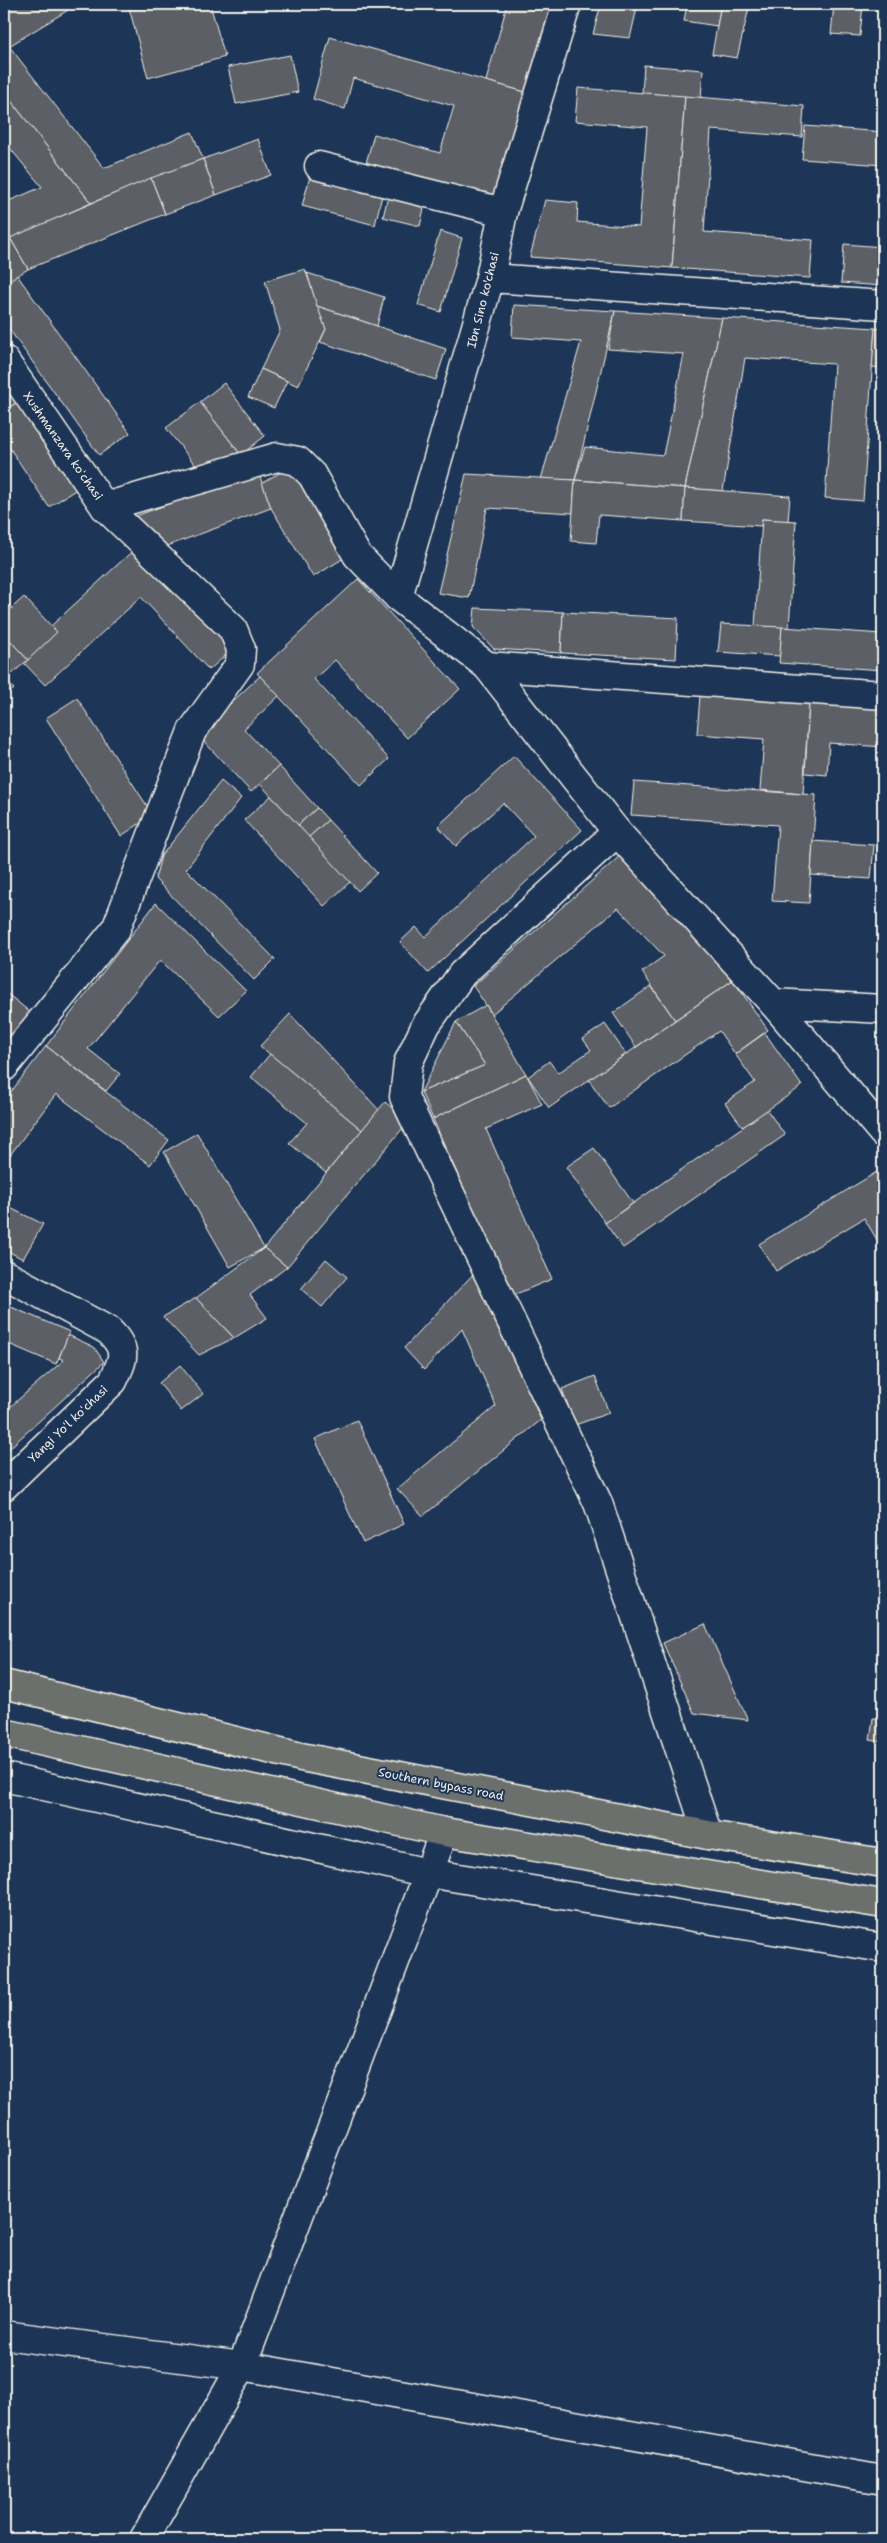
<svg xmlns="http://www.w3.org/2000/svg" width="887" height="2543" font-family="'Shantell Sans',sans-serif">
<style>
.building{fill:#5b6166;stroke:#f4f1e8}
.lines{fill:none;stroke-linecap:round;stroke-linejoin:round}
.minor-casing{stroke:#f4f1e8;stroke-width:31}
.highway-casing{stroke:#f4f1e8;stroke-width:31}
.minor{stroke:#1d3557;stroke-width:28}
.highway{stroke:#6c706d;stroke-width:28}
.labels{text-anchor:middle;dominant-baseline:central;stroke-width:4;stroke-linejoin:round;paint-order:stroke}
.street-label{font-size:12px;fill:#f4f1e8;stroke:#1d3557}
</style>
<rect width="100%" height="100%" fill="#1d3557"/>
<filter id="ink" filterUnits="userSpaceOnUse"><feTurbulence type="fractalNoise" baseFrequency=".02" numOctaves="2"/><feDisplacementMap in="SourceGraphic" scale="10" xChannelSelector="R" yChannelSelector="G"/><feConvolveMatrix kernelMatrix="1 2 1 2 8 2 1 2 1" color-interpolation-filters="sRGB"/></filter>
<g filter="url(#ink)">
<g class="building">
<polygon points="10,4 78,4 9,46 104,168 192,132 203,159 91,203 4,92 4,8"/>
<polygon points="128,4 210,4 225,57 148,78"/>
<polygon points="501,4 551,4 525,92 486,81 507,5"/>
<polygon points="601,4 638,4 630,38 593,34"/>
<polygon points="687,4 721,4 717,26 684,21"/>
<polygon points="721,4 750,4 737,58 712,54"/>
<polygon points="834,4 863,4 860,36 831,34"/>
<polygon points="330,37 525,92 493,204 365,167 374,134 440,153 454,106 353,78 345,109 313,99"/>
<polygon points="290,55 298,92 236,104 228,67"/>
<polygon points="644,65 703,70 701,98 642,93"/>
<polygon points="578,88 685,96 672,268 530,257 545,200 578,203 577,222 639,227 647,127 575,121"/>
<polygon points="4,92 91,203 4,242 4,203 42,187 4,141"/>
<polygon points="685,96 804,106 802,137 711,130 704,232 813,240 810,278 672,268"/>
<polygon points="805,126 883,132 883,165 802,159"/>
<polygon points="258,139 271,175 216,195 203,159"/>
<polygon points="203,159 216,195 165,214 151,178"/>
<polygon points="312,169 384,187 375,225 302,206"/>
<polygon points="151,178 165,214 28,269 10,238"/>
<polygon points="388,196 425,204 420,226 383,217"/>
<polygon points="440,231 462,238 441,312 418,305"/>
<polygon points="10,238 28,269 4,284 4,242"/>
<polygon points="844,244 883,247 883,286 841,283"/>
<polygon points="305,269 326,329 298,386 261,369 280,330 265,281"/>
<polygon points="307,273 384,297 377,326 317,306"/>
<polygon points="17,275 130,433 99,455 4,322 4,284"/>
<polygon points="514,305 615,311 575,480 541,479 581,342 512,337"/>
<polygon points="317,306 446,349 436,380 320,342 326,329"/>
<polygon points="615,311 722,318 685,488 575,480 585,447 663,455 684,354 608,349"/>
<polygon points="722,318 875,328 863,501 825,498 834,364 745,358 723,491 685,488"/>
<polygon points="875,328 883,329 883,368 872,367"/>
<polygon points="261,369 287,381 274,408 248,397"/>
<polygon points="4,372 22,399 4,411"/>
<polygon points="224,383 265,436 241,455 200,402"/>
<polygon points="22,399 80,487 49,507 9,447 4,450 4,411"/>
<polygon points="200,402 241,455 196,466 166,428"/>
<polygon points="293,465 349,555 313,577 271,508 262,483"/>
<polygon points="258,471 271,508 159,549 133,517"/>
<polygon points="466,474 575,480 573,513 487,508 469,598 438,593"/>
<polygon points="575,480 685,488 683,521 599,515 596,543 571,541"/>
<polygon points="685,488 790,496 788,521 762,519 761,526 683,521"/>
<polygon points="762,519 796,521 789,628 755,626"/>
<polygon points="140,544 235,647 209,670 141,597 45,685 24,663 57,632 51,626"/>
<polygon points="358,579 460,689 407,738 335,660 314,679 389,759 361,785 257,673"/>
<polygon points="24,597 57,632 28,660 4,634 4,615"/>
<polygon points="475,608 563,612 561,653 494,649 473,627"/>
<polygon points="563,612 678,618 676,659 561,653"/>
<polygon points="721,624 782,627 780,656 718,652"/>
<polygon points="782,627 883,634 883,670 779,663"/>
<polygon points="4,634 28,660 5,680 4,678"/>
<polygon points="260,676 279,696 244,729 279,766 251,792 197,734"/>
<polygon points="4,678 14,689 4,698"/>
<polygon points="700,696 809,704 803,794 760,790 764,739 697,734"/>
<polygon points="77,698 153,815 121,836 46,718"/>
<polygon points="809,704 883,709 883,747 829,743 827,775 805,773"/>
<polygon points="514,756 582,830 428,973 400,942 416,927 425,937 534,836 503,803 456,846 438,826"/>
<polygon points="279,766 317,808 298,825 260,784"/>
<polygon points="221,781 241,798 186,869 275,959 254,980 155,879 161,856"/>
<polygon points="634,782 816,795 809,903 772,901 778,825 631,815"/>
<polygon points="271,796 351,881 324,906 244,820"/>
<polygon points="317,808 328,820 309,837 298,825"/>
<polygon points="328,820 377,873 358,891 309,837"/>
<polygon points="813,841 874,845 871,879 811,875"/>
<polygon points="621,855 733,980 675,1020 642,972 664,956 618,908 492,1014 473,986"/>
<polygon points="156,903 246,991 219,1016 160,960 88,1049 120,1074 106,1091 46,1046"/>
<polygon points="733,980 768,1030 735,1054 719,1031 609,1108 589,1080"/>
<polygon points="651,986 675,1020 636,1047 613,1013"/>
<polygon points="4,991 31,1013 4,1048"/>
<polygon points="486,1005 526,1074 433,1119 421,1092 485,1065 456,1022"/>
<polygon points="290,1014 379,1110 362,1130 260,1046"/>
<polygon points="456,1022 485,1065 421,1092"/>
<polygon points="605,1024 626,1054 549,1108 528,1077 549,1061 558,1073 591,1050 583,1039"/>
<polygon points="765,1033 802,1086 743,1127 725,1103 755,1082 735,1054"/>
<polygon points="46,1046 169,1140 150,1165 56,1094 4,1163 4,1101"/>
<polygon points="270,1054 362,1130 326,1173 289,1143 307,1123 251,1077"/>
<polygon points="526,1074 542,1104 486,1129 552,1279 511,1296 433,1119"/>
<polygon points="385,1102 408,1122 287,1267 264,1248"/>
<polygon points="767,1110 785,1135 623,1248 605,1223"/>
<polygon points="197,1133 264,1248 230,1267 164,1152"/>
<polygon points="594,1148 633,1203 605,1223 566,1167"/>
<polygon points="880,1170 883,1175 883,1250 864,1218 776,1271 759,1244"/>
<polygon points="4,1205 43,1224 23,1259 4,1249"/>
<polygon points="264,1248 287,1267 250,1295 267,1318 234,1338 196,1298"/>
<polygon points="326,1259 347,1277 322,1307 301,1289"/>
<polygon points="477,1270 541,1420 423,1516 397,1489 496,1406 462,1329 424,1370 404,1348"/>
<polygon points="196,1298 234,1338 199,1355 163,1317"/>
<polygon points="4,1304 70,1332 56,1364 4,1342"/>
<polygon points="68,1335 94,1347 104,1362 4,1453 4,1412 64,1360 59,1358"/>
<polygon points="180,1365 203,1394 181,1411 159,1383"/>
<polygon points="595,1376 609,1413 575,1425 562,1389"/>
<polygon points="357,1420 404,1524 363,1543 315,1439"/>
<polygon points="883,1565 883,1579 879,1566"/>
<polygon points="705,1624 748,1720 694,1713 663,1643"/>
<polygon points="873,1718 883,1719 883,1742 870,1740"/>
</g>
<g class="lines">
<g class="minor-casing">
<g id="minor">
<polyline points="319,166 503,212"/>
<polyline points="490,278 883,305"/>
<polyline points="4,360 105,507 233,629 241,649 240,664 192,731 116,929 4,1067"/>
<polyline points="105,507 277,457 298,461 312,475 357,555 398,597 487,666 617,832 462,974 426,1025 408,1063 404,1097 598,1503 708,1835"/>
<polyline points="398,597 490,278 503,212 567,4"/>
<polyline points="487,666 883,695"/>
<polyline points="617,832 773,1003 883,1009"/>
<polyline points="773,1003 883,1133"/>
<path d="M4 1274 109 1331C128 1350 124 1358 113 1381L4 1486"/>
<polyline points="4,1777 428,1873 883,1948"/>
<polyline points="4,2335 242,2366 883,2480"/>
<polyline points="144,2539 242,2366 444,1832"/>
</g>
</g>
<g class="highway-casing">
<g id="highway">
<polyline points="4,1684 301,1757 708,1835 883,1863"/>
<polyline points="4,1733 444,1832 883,1904"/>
</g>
</g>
<use href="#minor" class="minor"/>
<use href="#highway" class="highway"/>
</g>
</g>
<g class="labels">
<g class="street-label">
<text transform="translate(483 300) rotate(-76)">Ibn Sino ko'chasi</text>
<text transform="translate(63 446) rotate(55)">Xushmanzara koʻchasi</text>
<text transform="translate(68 1424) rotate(-44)">Yangi Yoʻl koʻchasi</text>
<text transform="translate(441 1784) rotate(11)">Southern bypass road</text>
</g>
</g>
<rect width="887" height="2543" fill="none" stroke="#1d3557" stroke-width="20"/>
<rect x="10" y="10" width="867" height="2523" fill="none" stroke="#f4f1e8" stroke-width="2" filter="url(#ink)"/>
</svg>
